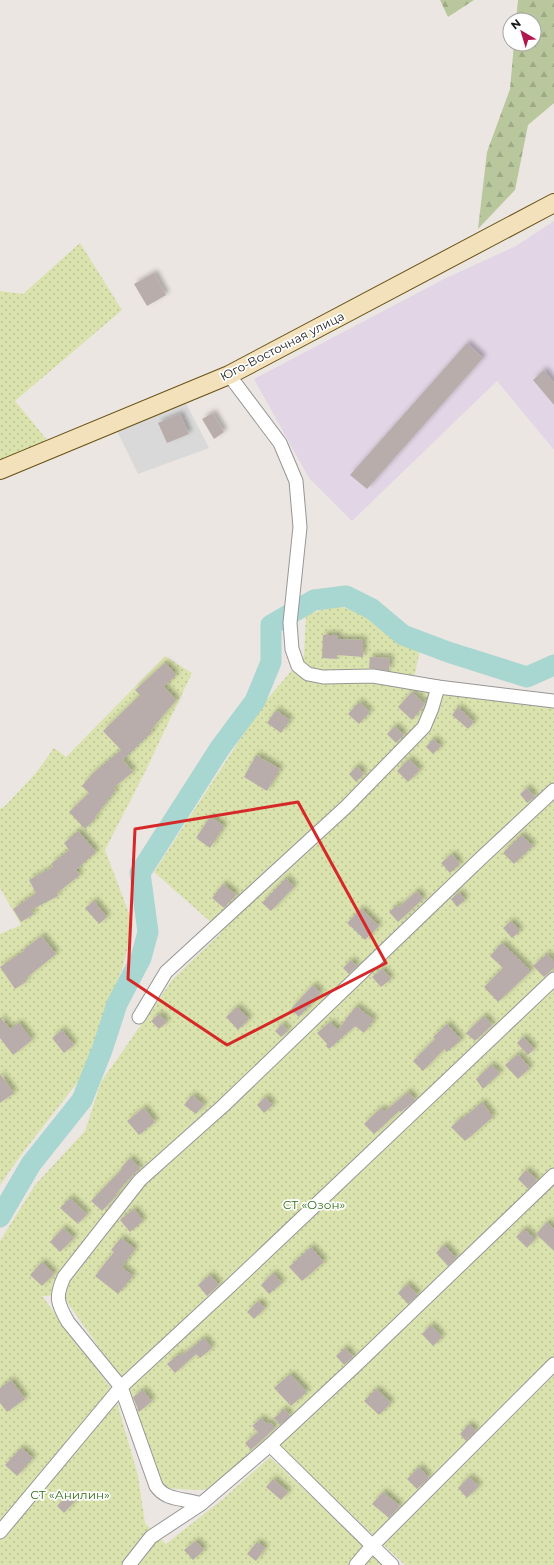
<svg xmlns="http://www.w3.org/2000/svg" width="554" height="1565" font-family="Montserrat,sans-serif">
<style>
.residential{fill:#dad9d9}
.industrial{fill:#e2d5e5}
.forest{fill:url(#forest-firs)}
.garden{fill:url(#garden-dots)}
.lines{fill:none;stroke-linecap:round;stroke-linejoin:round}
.river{stroke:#a8d6d0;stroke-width:21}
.building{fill:#b9adac;filter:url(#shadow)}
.street-casing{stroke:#969696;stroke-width:15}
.secondary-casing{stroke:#665110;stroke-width:20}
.street{stroke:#fff;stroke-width:13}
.secondary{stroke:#f2e1bb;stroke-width:18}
.marked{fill:none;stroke:#d62828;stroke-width:3;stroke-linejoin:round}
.labels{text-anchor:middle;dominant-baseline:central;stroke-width:3.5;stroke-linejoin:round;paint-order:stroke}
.street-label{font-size:12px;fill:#1c1c1c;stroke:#fff}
.park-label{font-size:12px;fill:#2f6e16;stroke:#fff}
</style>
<defs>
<pattern id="forest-firs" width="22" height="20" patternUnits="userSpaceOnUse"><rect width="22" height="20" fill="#b8c79c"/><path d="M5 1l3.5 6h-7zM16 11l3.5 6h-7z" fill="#9eaa86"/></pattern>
<pattern id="garden-dots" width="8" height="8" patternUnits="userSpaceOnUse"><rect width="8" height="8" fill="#dae2ad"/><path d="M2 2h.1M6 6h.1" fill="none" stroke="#bac194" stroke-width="1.8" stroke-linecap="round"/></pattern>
<filter id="shadow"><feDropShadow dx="3.5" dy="-3.5" stdDeviation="2" flood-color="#0004"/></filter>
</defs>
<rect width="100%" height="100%" fill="#ece6e3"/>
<polygon class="residential" points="186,403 209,448 138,474 117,431"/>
<polygon class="industrial" points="554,221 554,450 497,381 352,521 309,478 254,379 446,278 516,246"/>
<g class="forest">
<polygon points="440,0 474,0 448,17"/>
<polygon points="518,0 554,0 554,103 528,125 515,190 478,229 487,152 510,89 514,44 534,44 534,20 516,20"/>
</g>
<g class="garden">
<polygon points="80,243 122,310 15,401 47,440 0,461 0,291 23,294"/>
<polygon points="336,605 367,615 420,650 412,688 554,708 554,1565 405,1565 283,1450 268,1440 214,1489 196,1490 162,1488 125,1384 62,1295 42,1296 114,1392 138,1476 145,1523 166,1544 223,1499 270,1457 384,1565 0,1565 0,1241 35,1185 85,1131 101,1082 173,979 222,932 154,872 263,704 304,656 306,615"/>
<polygon points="165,656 192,673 145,772 105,850 133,924 124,963 84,1074 21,1155 0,1185 0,934 21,925 0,888 0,809 5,806 36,773 54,748 66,757"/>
</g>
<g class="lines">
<polyline class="river" points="0,1217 31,1164 82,1100 102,1050 117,1004 141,958 148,932 140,873 220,748 255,701 271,662 271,625 314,600 346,596 372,609 403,635 448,652 527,677 554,665"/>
</g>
<g class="building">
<polygon points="154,273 166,295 147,306 134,284"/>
<polygon points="467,343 483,358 367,489 350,475"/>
<polygon points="544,370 554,383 554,405 533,380"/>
<polygon points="213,413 224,432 214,439 202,419"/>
<polygon points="180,414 189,434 167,443 158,423"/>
<polygon points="323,635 338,635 338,639 363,640 363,657 337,655 337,659 322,658"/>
<polygon points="370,657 390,658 389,671 369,668"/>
<polygon points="165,663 176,675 164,687 176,700 151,730 152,732 123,760 133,772 113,788 116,790 95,817 96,818 85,829 69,812 89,793 82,786 92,774 121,750 103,731 140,695 135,690"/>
<polygon points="412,692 425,704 412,720 398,707"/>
<polygon points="359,702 370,712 359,724 348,714"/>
<polygon points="458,707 474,722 468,729 452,715"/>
<polygon points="276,710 290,720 281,733 267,723"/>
<polygon points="395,726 404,735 396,743 387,734"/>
<polygon points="433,739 441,746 433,754 426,747"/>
<polygon points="256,755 280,769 267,791 244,777"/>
<polygon points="409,759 420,770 408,782 397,771"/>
<polygon points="357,766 364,774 356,782 349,774"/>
<polygon points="527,788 535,797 527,803 520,794"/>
<polygon points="210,817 224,826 210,848 196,838"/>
<polygon points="78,831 96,852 76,870 80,875 57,893 58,896 31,910 34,914 21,922 13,909 36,893 29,880 53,867 51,864 69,850 64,843"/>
<polygon points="521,835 533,846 514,864 503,853"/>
<polygon points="452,854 460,864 450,873 441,863"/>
<polygon points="286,878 294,887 271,911 262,903"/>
<polygon points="223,884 236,895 224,908 212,898"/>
<polygon points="417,891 423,899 398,922 389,912 397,905 399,907"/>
<polygon points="459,892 465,900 457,907 451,899"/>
<polygon points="94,901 107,917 99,924 85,908"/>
<polygon points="361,909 379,926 365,940 347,923"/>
<polygon points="511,921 520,931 512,938 503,928"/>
<polygon points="42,936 56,954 25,979 27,981 15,989 0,967 24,951 23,950"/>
<polygon points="502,943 531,971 498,1002 484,987 503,968 490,956"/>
<polygon points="547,954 554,962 554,968 544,977 533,966"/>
<polygon points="351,960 357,966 349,974 343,968"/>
<polygon points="382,969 391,979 381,987 372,977"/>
<polygon points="313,985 321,993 299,1017 291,1009"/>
<polygon points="356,1006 374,1020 364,1033 355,1026 329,1049 326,1046 327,1044 317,1033 330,1022 338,1030"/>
<polygon points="237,1007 249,1019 238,1030 226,1017"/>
<polygon points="159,1014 167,1022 159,1029 151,1021"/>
<polygon points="484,1016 492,1025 475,1041 466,1033"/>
<polygon points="0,1017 10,1029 19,1023 32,1040 13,1055 0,1038"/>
<polygon points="282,1024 288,1031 281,1037 275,1031"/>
<polygon points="447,1024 461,1040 447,1052 444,1049 423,1071 413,1061 435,1039 433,1037"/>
<polygon points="62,1030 74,1045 64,1053 52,1038"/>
<polygon points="523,1037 534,1049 528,1055 517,1043"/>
<polygon points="518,1054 530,1068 518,1079 505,1065"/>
<polygon points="491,1065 500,1073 483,1089 476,1079"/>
<polygon points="0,1074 14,1093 0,1103"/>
<polygon points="408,1092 415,1100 401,1112 399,1111 374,1134 364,1124 381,1108 384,1112"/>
<polygon points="192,1095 204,1105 196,1114 184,1105"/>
<polygon points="265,1097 273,1105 264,1113 257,1105"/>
<polygon points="482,1102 493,1117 465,1141 451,1127 461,1118 462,1119"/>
<polygon points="144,1108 155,1122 139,1135 127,1121"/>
<polygon points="130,1158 140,1168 126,1182 116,1194 117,1195 102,1211 91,1201 122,1169 121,1168"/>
<polygon points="526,1170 537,1180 528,1189 518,1179"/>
<polygon points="70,1198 87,1214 78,1224 60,1208"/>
<polygon points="134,1209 143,1221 130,1232 120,1220"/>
<polygon points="547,1222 554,1229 554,1251 536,1234"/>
<polygon points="63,1228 74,1238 60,1252 50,1242"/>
<polygon points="524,1229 535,1239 527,1248 516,1237"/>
<polygon points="121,1238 135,1249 122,1267 133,1276 118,1294 95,1276 114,1252 111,1250"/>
<polygon points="444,1245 456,1258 448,1266 436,1253"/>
<polygon points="311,1247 324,1262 302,1281 289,1267"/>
<polygon points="42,1262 54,1274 42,1286 30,1275"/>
<polygon points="273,1273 282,1283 269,1294 261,1285"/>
<polygon points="210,1275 219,1285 207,1296 198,1285"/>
<polygon points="407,1284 418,1295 408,1304 398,1293"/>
<polygon points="258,1301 265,1308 254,1319 247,1312"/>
<polygon points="431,1325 442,1337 433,1346 422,1334"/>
<polygon points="204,1338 212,1348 200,1358 196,1354 175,1373 167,1364 179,1354 181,1356"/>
<polygon points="345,1348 353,1357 344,1365 336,1356"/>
<polygon points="290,1374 307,1392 291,1406 274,1388"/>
<polygon points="11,1380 25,1399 7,1412 0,1403 0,1388"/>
<polygon points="376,1389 391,1403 379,1415 364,1401"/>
<polygon points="143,1390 152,1401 139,1412 133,1397"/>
<polygon points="284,1409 290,1416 280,1425 274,1418"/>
<polygon points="261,1418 267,1424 270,1422 275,1428 251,1450 245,1443 258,1432 252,1426"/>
<polygon points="469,1424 476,1431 466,1441 460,1434"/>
<polygon points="21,1448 33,1458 17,1476 5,1465"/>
<polygon points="419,1467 429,1478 417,1489 407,1479"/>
<polygon points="469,1477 479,1486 467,1498 458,1488"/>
<polygon points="273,1479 288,1492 281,1500 266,1487"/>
<polygon points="383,1492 400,1506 389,1518 372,1504"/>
<polygon points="67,1495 74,1502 64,1513 57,1506"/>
<polygon points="196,1541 204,1550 193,1560 184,1550"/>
<polygon points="257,1542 265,1548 256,1561 247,1554"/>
</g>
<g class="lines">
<g class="street-casing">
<g id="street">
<polyline points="229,375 280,443 296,481 300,527 290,623 292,649 298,666 308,674 323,677 373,676 438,687 554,701"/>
<polyline points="139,1017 166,972 347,806 424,727 432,708 438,687"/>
<polyline points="270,1445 392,1565"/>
<path d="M201 1504C184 1498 166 1501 156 1486L121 1387 68 1322C57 1303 55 1297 64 1277L140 1180 223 1106 479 860 554 790"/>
<polyline points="0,1532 121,1387 228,1288 554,979"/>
<polyline points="129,1565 151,1537 201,1504 270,1445 355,1366 554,1175"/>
<polyline points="356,1565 372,1546 554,1364"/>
</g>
</g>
<g class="secondary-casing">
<polyline id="secondary" points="0,470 229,375 554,203"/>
</g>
<use href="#street" class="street"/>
<use href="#secondary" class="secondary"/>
</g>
<path class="marked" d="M298 802 386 963 227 1045 128 979 135 829Z"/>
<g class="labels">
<g class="street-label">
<text transform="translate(282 346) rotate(-27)">Юго-Восточная улица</text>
</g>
<g class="park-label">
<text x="314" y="1204">СТ «Озон»</text>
<text x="70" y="1494">СТ «Анилин»</text>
</g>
</g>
<g transform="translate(522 32) rotate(322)"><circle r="19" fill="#ffffff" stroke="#a4a4a4"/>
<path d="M0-3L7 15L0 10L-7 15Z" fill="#b3154e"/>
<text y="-6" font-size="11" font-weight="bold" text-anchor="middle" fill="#1c1c1c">N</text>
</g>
</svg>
